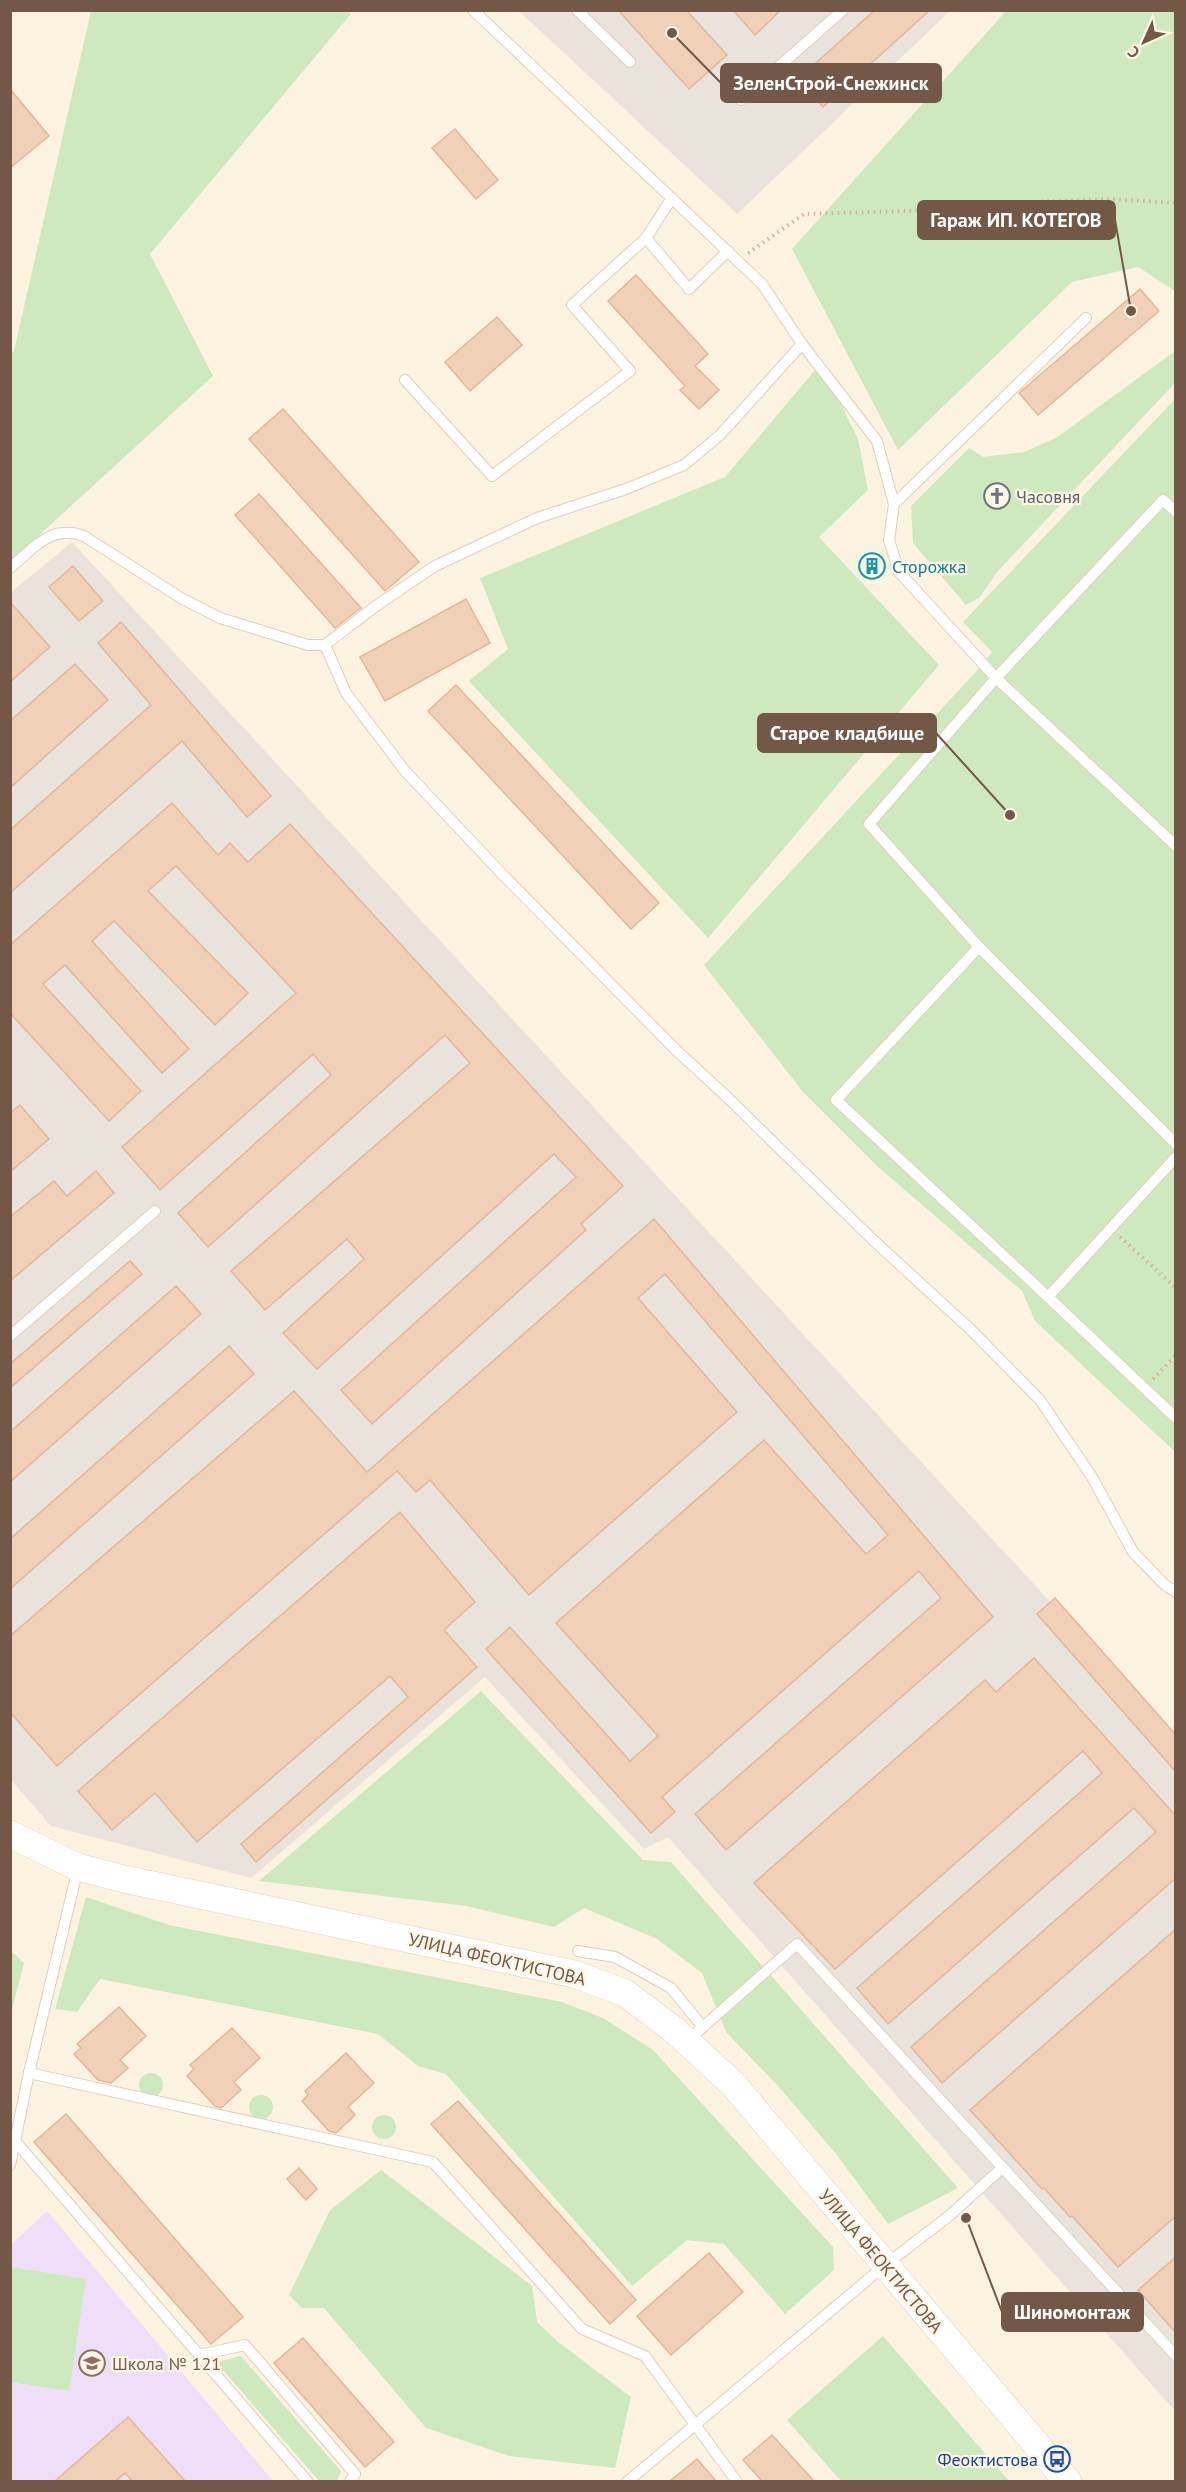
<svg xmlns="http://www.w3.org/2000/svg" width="1186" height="2492" font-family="'PT Sans',sans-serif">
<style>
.industrial{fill:#eae3dc}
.education{fill:#efdef8}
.green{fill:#cfe9bf}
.building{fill:#f1d0b8;stroke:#e4b799;stroke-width:1.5}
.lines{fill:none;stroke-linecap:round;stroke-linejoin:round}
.lane-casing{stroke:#e0cebd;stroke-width:12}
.secondary-casing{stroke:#e5cfbb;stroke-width:28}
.path{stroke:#d6b39c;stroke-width:4;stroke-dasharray:1.5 4.5;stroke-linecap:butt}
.lane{stroke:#fff;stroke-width:10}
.secondary{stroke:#fff;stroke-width:27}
.labels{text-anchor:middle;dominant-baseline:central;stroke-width:4.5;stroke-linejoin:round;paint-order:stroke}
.worship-label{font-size:18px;fill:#5b616d;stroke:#fff6e6;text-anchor:start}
.culture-label{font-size:18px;fill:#0d838f;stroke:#fff6e6;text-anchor:start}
.street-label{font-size:18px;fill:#735848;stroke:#fff6e6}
.education-label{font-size:18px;fill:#785e54;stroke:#fff6e6;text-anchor:start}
.transit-label{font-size:18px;fill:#164399;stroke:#fff6e6;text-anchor:end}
.leader{fill:none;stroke:#735848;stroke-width:2}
.callout-dot{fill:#735848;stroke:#fff6e6;stroke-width:2}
.callout{fill:#735848;stroke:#735848;stroke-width:2}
.callout-label{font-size:20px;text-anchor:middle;font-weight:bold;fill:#fff}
</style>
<rect width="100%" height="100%" fill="#fcf2e0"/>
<g class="industrial">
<polygon points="519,11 950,11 737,214"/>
<polygon points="72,542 1175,1737 1175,2411 668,1837 644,1849 485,1677 251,1878 51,1826 11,1780 10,593"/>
</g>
<polygon class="education" points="47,2211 273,2481 11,2482 11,2245"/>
<g class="green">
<polygon points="1007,10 1175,11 1175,291 1138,267 1072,282 898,450 792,249"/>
<polygon points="91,11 347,11 351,14 150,254 213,376 11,561 11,354 14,351"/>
<polygon points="1175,351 1175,383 998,571 979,598 966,605 913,543 911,506 969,448 983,457 1024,452 1056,438"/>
<polygon points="821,363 858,439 868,490 819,537 939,665 708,938 469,681 508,649 480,578 725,477"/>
<polygon points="1175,399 1175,1452 1035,1321 1022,1291 877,1166 803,1092 704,965 983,664 992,652 963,622"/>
<polygon points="481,1691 643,1860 671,1862 958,2188 888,2224 836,2154 779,2087 726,2032 702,1973 657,1939 584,1908 554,1927 466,1906 259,1881"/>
<polygon points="86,1897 169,1925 562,2002 603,2018 653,2050 833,2247 834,2270 785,2314 724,2244 687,2240 632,2286 446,2074 418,2066 378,2034 100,1979 77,2012 55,2009"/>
<polygon points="11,1951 24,1963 11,2014"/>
<circle cx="151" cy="2085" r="12"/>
<circle cx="261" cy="2107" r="12"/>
<circle cx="384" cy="2127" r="12"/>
<polygon points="381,2170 532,2286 537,2322 557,2341 631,2397 615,2468 509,2456 426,2428 324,2308 302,2308 289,2295 330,2210"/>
<polygon points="11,2267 86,2279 69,2391 11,2382"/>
<polygon points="883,2336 1009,2481 841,2481 787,2420"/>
<polygon points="241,2356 341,2471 337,2481 319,2481 216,2362"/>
</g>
<g class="building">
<polygon points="618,10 686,10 727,55 689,89"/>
<polygon points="733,10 781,10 755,35"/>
<polygon points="875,10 930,10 823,107 798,79"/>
<polygon points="10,89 49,136 10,168"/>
<polygon points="455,129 498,180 476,199 432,148"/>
<polygon points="636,275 708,354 695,366 719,390 699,409 680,390 685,386 608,301"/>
<polygon points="1140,289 1159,311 1038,415 1019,393"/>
<polygon points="497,317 522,345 470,391 445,362"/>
<polygon points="283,409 419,562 385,591 249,439"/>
<polygon points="259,494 361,608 335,628 235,515"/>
<polygon points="73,566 103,601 79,621 49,587"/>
<polygon points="466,599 490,643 385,701 360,657"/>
<polygon points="10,602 50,647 10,682"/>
<polygon points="121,622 271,796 247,817 182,741 10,893 10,830 151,705 98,643"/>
<polygon points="75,664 108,700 10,788 10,721"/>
<polygon points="456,685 659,903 631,929 428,711"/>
<polygon points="172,803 218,855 230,843 248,862 290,824 623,1186 581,1224 586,1230 372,1424 341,1390 576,1177 554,1154 317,1369 283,1333 364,1259 347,1239 265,1310 231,1271 470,1063 445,1035 208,1247 178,1213 331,1075 313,1054 160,1190 122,1147 296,993 176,866 148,891 248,993 215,1025 114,921 92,941 189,1049 162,1073 65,965 43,984 141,1091 109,1121 10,1013 10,945"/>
<polygon points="20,1105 49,1139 10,1172 10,1113"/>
<polygon points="96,1171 114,1193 10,1281 10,1217 54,1181 67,1196"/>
<polygon points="654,1219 993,1617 726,1850 695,1814 941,1598 919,1571 662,1797 675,1812 651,1833 486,1649 510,1627 630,1761 658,1736 556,1623 764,1440 866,1554 888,1535 665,1274 638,1298 737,1412 529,1595 430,1480 416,1492 397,1471 57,1766 10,1712 10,1636 294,1391 367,1472"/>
<polygon points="130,1261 142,1274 10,1388 10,1364"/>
<polygon points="176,1286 201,1314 10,1482 10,1432"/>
<polygon points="229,1346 254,1374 10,1589 10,1539"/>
<polygon points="400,1512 475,1602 444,1630 477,1667 256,1862 241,1844 408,1697 390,1676 197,1842 155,1793 112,1830 78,1791"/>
<polygon points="1055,1598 1176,1735 1176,1772 1037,1614"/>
<polygon points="1034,1658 1176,1816 1176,1878 942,2083 911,2047 1156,1832 1134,1808 888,2024 857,1988 1102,1773 1083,1751 835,1969 754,1883 985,1680 996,1692"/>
<polygon points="1176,1929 1176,2216 1118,2267 1072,2216 1070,2217 1044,2188 1042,2189 970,2110"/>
<polygon points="119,2007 146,2036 120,2060 128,2068 111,2083 98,2080 74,2054 81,2048 77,2044"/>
<polygon points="232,2028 260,2058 234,2082 241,2090 221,2108 215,2106 187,2076 194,2069 190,2065"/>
<polygon points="346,2053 374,2083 348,2107 355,2115 336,2133 329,2131 302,2101 308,2095 305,2091"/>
<polygon points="458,2101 636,2300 610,2324 431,2124"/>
<polygon points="66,2114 243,2317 211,2344 34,2142"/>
<polygon points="299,2168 317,2189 306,2200 287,2179"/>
<polygon points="709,2253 743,2292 671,2355 637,2316"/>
<polygon points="1176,2257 1176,2333 1138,2290"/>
<polygon points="303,2338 394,2442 365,2467 274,2363"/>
<polygon points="128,2417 185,2481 132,2481 125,2473 116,2481 55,2481"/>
<polygon points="772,2435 814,2481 762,2481 743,2460"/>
<polygon points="697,2459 716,2481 670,2481"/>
</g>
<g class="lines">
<g class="lane-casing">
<g id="lane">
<polyline points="473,10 762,284 802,344 877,441 894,504 889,540 899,572 996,678 1176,846"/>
<polyline points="577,10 630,62"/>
<polyline points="741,100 843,10"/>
<polyline points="672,198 646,238 689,289 728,251"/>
<polyline points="405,380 492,476 630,371 572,305 646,238"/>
<polyline points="894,504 1086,318"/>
<polyline points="1176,512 1163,500 996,678 869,824 979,947 1176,1144"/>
<path d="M10 568C34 548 50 524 84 536L181 598 220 618 308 645H325L376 606 435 566 537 518 626 489 684 465 720 435 802 344"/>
<polyline points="325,645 346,693 405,771 504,876 677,1051 726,1096 873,1240 969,1328 1040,1400 1092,1477 1133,1552 1165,1585 1176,1592"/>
<polyline points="979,947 836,1100 1048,1297"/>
<polyline points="1176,1157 1048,1297 1176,1418"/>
<polyline points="10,1336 155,1211"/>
<polyline points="578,1951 615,1957 671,1988 703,2027"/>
<polyline points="687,2041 797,1944 1176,2356"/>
<polyline points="29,2073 433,2162 582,2329 645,2356 737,2482"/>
<polyline points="15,2141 199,2355 245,2345 355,2474 350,2482"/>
<polyline points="10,2165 29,2073 78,1868"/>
<polyline points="199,2355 308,2482"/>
<polyline points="627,2482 884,2266 949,2216 1002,2168"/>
</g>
</g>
<g class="secondary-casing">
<polyline id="secondary" points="10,1834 78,1867 124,1879 574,1974 625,1993 673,2029 733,2084 1068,2482"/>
</g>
<g class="path">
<polyline points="748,253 804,214 944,210 1030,202 1111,199 1176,203"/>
<polyline points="1120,1237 1176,1288"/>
<polyline points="1153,1379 1176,1355"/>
</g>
<use href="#lane" class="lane"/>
<use href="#secondary" class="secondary"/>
</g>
<defs>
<g id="church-ring" transform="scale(1.35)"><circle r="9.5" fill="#fff6e6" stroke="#6b7280" stroke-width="1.5"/><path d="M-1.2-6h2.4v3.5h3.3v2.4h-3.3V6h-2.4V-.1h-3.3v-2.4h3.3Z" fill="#6b7280"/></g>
<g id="building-ring" transform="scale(1.35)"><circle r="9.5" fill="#fff6e6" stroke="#0f9aa8" stroke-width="1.5"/><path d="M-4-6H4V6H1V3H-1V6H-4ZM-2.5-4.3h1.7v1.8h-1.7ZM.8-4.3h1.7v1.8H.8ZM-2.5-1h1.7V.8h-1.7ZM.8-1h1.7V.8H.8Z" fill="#0f9aa8"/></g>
<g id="school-ring" transform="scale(1.35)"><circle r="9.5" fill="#fff6e6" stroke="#8d6e63" stroke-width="1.5"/><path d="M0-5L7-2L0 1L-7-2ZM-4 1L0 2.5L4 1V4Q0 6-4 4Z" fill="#8d6e63"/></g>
<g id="bus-ring" transform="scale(1.35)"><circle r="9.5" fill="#fff6e6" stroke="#1a4fb4" stroke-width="1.5"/><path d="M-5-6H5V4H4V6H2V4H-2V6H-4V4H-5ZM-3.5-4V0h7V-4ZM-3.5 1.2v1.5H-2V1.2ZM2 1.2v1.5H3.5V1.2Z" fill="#1a4fb4"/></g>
</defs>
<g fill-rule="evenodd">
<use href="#church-ring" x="997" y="496"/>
<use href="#building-ring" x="872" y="566"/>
<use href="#school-ring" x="92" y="2363"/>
<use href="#bus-ring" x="1057" y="2459"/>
</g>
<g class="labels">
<g class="worship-label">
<text x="1016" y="496">Часовня</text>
</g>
<g class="culture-label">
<text x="892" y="566">Сторожка</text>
</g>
<g class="street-label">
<text transform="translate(497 1959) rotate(13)">УЛИЦА ФЕОКТИСТОВА</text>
<text transform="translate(881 2261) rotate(50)">УЛИЦА ФЕОКТИСТОВА</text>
</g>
<g class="education-label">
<text x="112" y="2363">Школа № 121</text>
</g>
<g class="transit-label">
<text x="1038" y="2459">Феоктистова</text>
</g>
</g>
<path class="leader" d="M672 33L721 83M1131 311L1115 220M1010 815L936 733M966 2218L1002 2312"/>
<g class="callout-dot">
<circle cx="672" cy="33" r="6"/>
<circle cx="1131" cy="311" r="6"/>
<circle cx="1010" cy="815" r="6"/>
<circle cx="966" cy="2218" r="6"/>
</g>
<g class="callout">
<rect x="721" y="64" width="220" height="38" rx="6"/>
<rect x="918" y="201" width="197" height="38" rx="6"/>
<rect x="758" y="714" width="178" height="38" rx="6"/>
<rect x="1002" y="2293" width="141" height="38" rx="6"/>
</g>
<g class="callout-label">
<text x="831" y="90">ЗеленСтрой-Снежинск</text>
<text x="1016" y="227">Гараж ИП. КОТЕГОВ</text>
<text x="847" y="740">Старое кладбище</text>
<text x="1072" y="2319">Шиномонтаж</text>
</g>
<rect width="1186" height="2492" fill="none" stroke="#735848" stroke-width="24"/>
<g transform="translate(1144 42) rotate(225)" stroke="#fff6e6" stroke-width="4.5" paint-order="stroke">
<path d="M0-4.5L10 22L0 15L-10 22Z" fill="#735848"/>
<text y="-9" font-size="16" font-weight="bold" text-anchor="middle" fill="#735848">С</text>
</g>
</svg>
